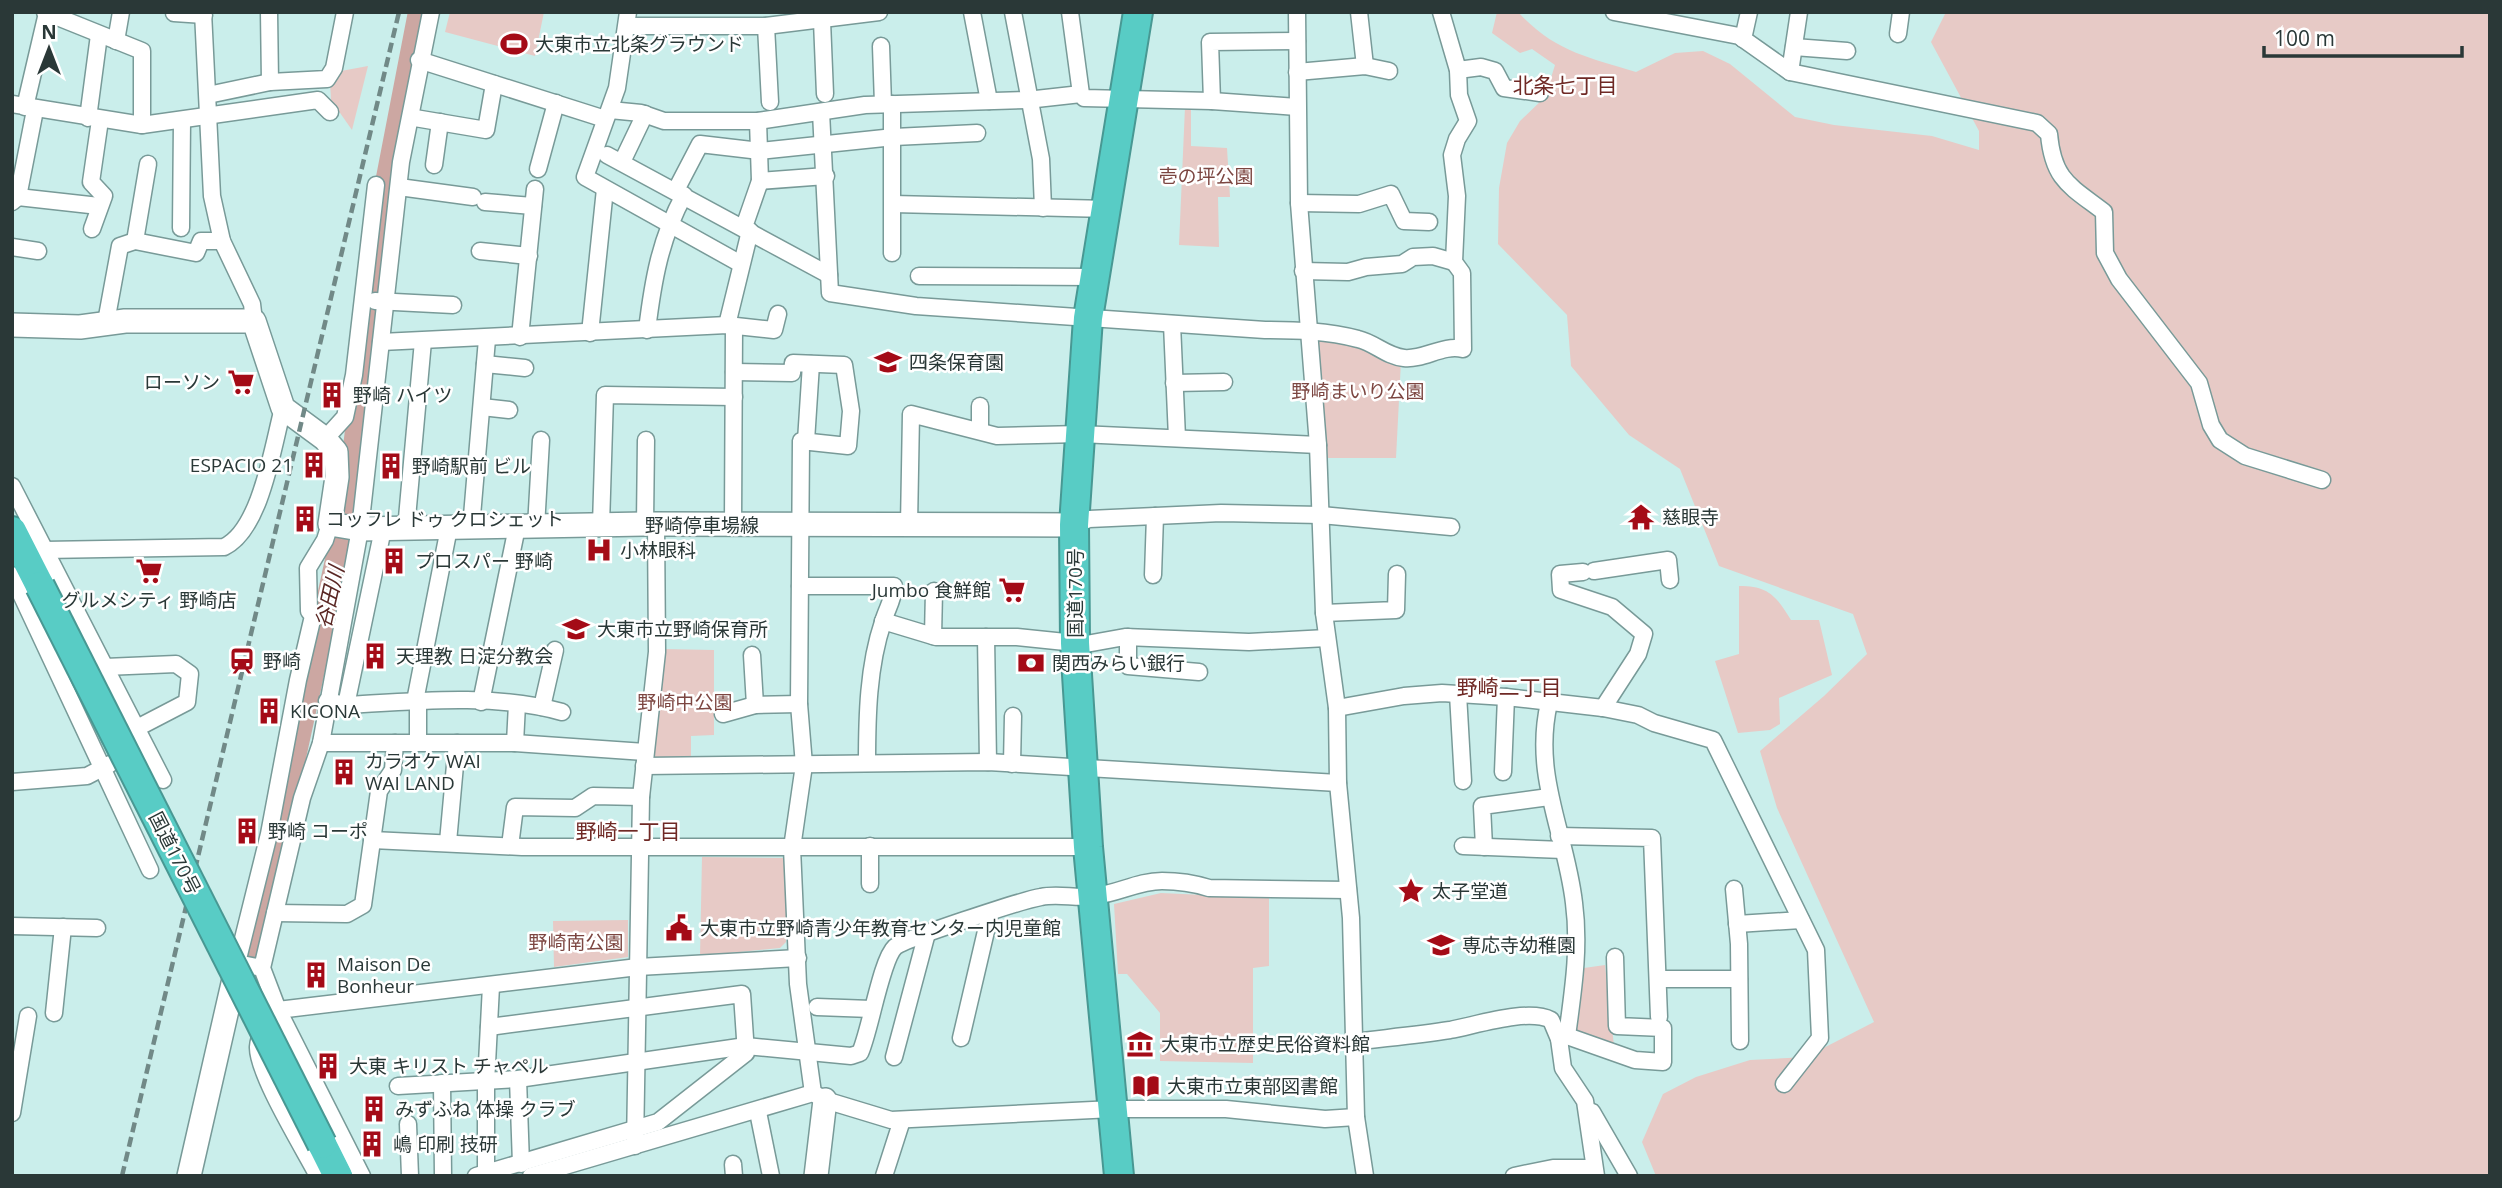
<svg xmlns="http://www.w3.org/2000/svg" width="2502" height="1188" font-family="'Open Sans','Noto Sans JP',sans-serif">
<style>
.green{fill:#e7cac6}
.lines{fill:none;stroke-linecap:round;stroke-linejoin:round}
.river{stroke:#cca7a2;stroke-width:24}
.street-casing{stroke:#789a98;stroke-width:19}
.secondary-casing{stroke:#789a98;stroke-width:26}
.highway-casing{stroke:#489893;stroke-width:32}
.street{stroke:#fff;stroke-width:16}
.secondary{stroke:#fff;stroke-width:23}
.highway{stroke:#58ccc5;stroke-width:28}
.rail{stroke:#718987;stroke-width:4.5;stroke-dasharray:10 5;stroke-linecap:butt}
.highway-bridge-casing{stroke:#489893;stroke-width:32;stroke-linecap:butt}
.highway-bridge{stroke:#58ccc5;stroke-width:28}
.labels{text-anchor:middle;dominant-baseline:central;stroke-width:5;stroke-linejoin:round;paint-order:stroke}
.poi-label{font-size:19px;fill:#2a3837;stroke:#fff;text-anchor:start}
.park-label{font-size:19px;fill:#7c4641;stroke:#fff}
.street-label{font-size:19px;fill:#2a3837;stroke:#fff}
.neighbourhood-label{font-size:21px;fill:#6f2925;stroke:#fff}
.water-label{font-size:21px;font-style:italic;fill:#5a2724;stroke:#fff}
</style>
<rect width="100%" height="100%" fill="#caeeeb"/>
<g class="green">
<polygon points="450,12 544,12 535,56 445,32"/>
<path d="M1497 12H1518C1555 52 1588 57 1636 72L1675 53 1703 51 1730 64 1795 117 1834 125 1932 136 1979 150V131L1931 42 1946 12H2490V1176H1656L1642 1142 1663 1094 1696 1077 1750 1060 1806 1057 1874 1022 1777 808 1760 751 1824 696 1867 654 1853 614 1719 566 1680 469 1629 435 1571 366 1567 315 1498 244 1499 188 1507 143 1520 121 1545 97 1555 65 1532 49 1520 53 1492 33Z"/>
<polygon points="368,66 352,130 331,100 330,82 341,71"/>
<polygon points="1185,107 1191,107 1191,146 1227,148 1230,197 1218,197 1219,247 1179,245"/>
<polygon points="1312,338 1334,339 1401,361 1396,458 1322,458"/>
<path d="M1739 586C1769 586 1776 596 1791 620H1819L1832 675 1779 698 1780 724 1770 730 1738 733 1715 661 1739 654Z"/>
<polygon points="662,649 714,650 714,735 691,736 691,761 651,757"/>
<polygon points="702,857 786,858 786,942 780,948 700,956"/>
<polygon points="1161,893 1269,898 1269,966 1253,968 1253,1063 1160,1061 1160,1013 1127,974 1118,974 1114,904"/>
<polygon points="628,920 628,957 554,967 553,921"/>
<polygon points="1605,965 1614,1046 1578,1035 1575,1026 1584,968"/>
</g>
<g class="lines">
<polyline class="river" points="243,991 347,514 386,188 420,12"/>
<g class="street-casing">
<g id="street">
<polyline points="45,12 142,51 142,125"/>
<polyline points="203,12 212,196 222,241 252,304 254,321"/>
<polyline points="269,12 270,82"/>
<polyline points="628,12 617,88 585,177 741,264"/>
<polyline points="972,12 989,101"/>
<polyline points="1013,12 1041,159 1043,208"/>
<polyline points="1070,12 1081,94"/>
<polyline points="1297,12 1299,203 1318,445 1324,613 1337,708 1338,783 1351,918 1356,1117 1365,1176"/>
<polyline points="1359,12 1365,66"/>
<path d="M1614 12 1739 36 1790 72 2037 123 2049 134C2053 180 2070 186 2104 212L2105 253 2119 279 2199 383 2211 425 2220 440 2245 456 2322 480"/>
<polyline points="174,13 204,15"/>
<polyline points="822,21 825,94"/>
<polyline points="627,26 766,26 879,12"/>
<polyline points="766,26 770,102"/>
<polyline points="1898,34 1901,12"/>
<polyline points="1743,39 1749,12"/>
<polyline points="116,41 121,12"/>
<polyline points="881,46 883,104"/>
<polyline points="1794,47 1847,51"/>
<polyline points="419,60 605,119"/>
<polyline points="1458,70 1481,67 1495,71 1504,88 1540,93"/>
<polyline points="1297,72 1365,66 1389,71"/>
<polyline points="1790,72 1799,12"/>
<polyline points="208,95 270,82 327,79 334,68 345,12"/>
<polyline points="1212,101 1210,42 1297,41"/>
<polyline points="12,104 142,125 318,100 330,112"/>
<polyline points="892,104 892,253"/>
<polyline points="25,107 47,13"/>
<polyline points="610,110 641,113 664,121 758,121 865,105 1027,100 1081,94 1084,98 1212,101 1297,107"/>
<path d="M821 112 830 293 916 306 1265 330C1297 330 1328 331 1358 339 1375 343 1386 356 1404 358 1424 360 1443 344 1463 349L1462 273 1454 262 1457 196 1452 155 1457 139 1468 121 1459 95 1458 70 1441 12"/>
<polyline points="88,118 99,35"/>
<polyline points="415,118 486,130 494,84"/>
<polyline points="607,155 829,275"/>
<polyline points="622,162 645,114"/>
<polyline points="434,165 440,122"/>
<polyline points="538,169 556,103"/>
<polyline points="760,181 826,176"/>
<polyline points="399,187 473,197"/>
<polyline points="676,190 700,144 760,151 894,137 977,133"/>
<polyline points="18,197 99,206"/>
<polyline points="12,202 18,197 35,110"/>
<polyline points="485,202 533,206"/>
<polyline points="1299,203 1359,204 1391,194 1404,221 1429,222"/>
<polyline points="893,204 1108,209"/>
<polyline points="744,227 760,181 758,121"/>
<polyline points="181,228 182,121"/>
<polyline points="92,229 104,196 91,182 100,120"/>
<polyline points="135,241 148,164"/>
<polyline points="12,247 38,251"/>
<polyline points="480,251 529,256"/>
<polyline points="1303,271 1348,272 1366,267 1402,264 1413,257 1433,256 1454,262"/>
<polyline points="919,276 1094,277"/>
<polyline points="375,301 453,305"/>
<polyline points="106,322 120,246 135,241 196,253 201,241 222,241"/>
<polyline points="1172,324 1177,438"/>
<polyline points="727,325 750,231"/>
<path d="M647 330C653 281 660 239 684 195"/>
<polyline points="590,333 605,189"/>
<polyline points="520,337 535,189"/>
<polyline points="381,342 727,325 774,330 778,314"/>
<polyline points="485,364 525,368"/>
<polyline points="734,372 792,373 793,363 844,365 851,411 848,446 801,441 799,704 804,765 792,848 798,984 813,1093"/>
<polyline points="1174,383 1224,382"/>
<polyline points="482,407 509,410"/>
<polyline points="980,430 980,406"/>
<polyline points="325,439 345,417 354,375 376,185"/>
<polyline points="806,441 811,364"/>
<polyline points="12,486 163,780"/>
<polyline points="645,524 646,440"/>
<polyline points="733,524 734,327"/>
<polyline points="601,525 605,395 734,397"/>
<polyline points="909,525 911,414 997,436 1080,434 1318,445"/>
<polyline points="1074,525 1089,519 1221,513 1321,515 1451,527"/>
<polyline points="536,527 541,440"/>
<polyline points="471,528 487,339"/>
<polyline points="406,529 423,341"/>
<path d="M44 550 224 547C261 530 273 445 283 408"/>
<polyline points="1594,571 1668,560 1670,580"/>
<polyline points="1583,572 1560,574 1561,590 1612,607 1644,634 1638,654 1603,708"/>
<polyline points="12,575 150,870"/>
<polyline points="1153,575 1155,516"/>
<path d="M800 586H894C893 601 887 608 883 622 868 666 867 717 867 763"/>
<polyline points="1324,613 1396,610 1397,574"/>
<polyline points="883,621 936,637 1017,637 1075,643"/>
<polyline points="933,636 934,591"/>
<polyline points="986,637 988,762"/>
<polyline points="1128,637 1128,666 1199,672"/>
<polyline points="1075,646 1125,637 1249,642 1327,638"/>
<polyline points="752,655 755,705"/>
<polyline points="105,667 176,664 190,674 187,702 137,728"/>
<polyline points="1458,694 1463,781"/>
<path d="M327 701 346 705C416 701 493 693 562 712"/>
<polyline points="415,701 449,528"/>
<polyline points="481,702 517,527"/>
<polyline points="418,703 418,742"/>
<path d="M1549 703C1532 776 1566 833 1574 903 1580 948 1573 991 1567 1036L1559 1039"/>
<polyline points="346,705 383,529"/>
<polyline points="542,707 555,650"/>
<polyline points="1337,708 1404,696 1442,693 1506,697 1603,708 1638,715 1654,723 1713,740 1816,950 1820,1038 1784,1084"/>
<polyline points="723,714 755,705 799,704"/>
<polyline points="321,743 515,743 645,752"/>
<polyline points="515,743 517,704"/>
<polyline points="1012,764 1013,716"/>
<polyline points="644,766 988,762 1338,783"/>
<polyline points="1503,772 1506,697"/>
<polyline points="12,782 87,776 110,764"/>
<polyline points="1559,836 1652,838 1659,1017"/>
<polyline points="372,840 522,847 1088,847"/>
<polyline points="448,842 457,743"/>
<polyline points="510,846 515,807 575,808 593,796 641,797"/>
<polyline points="870,846 870,884"/>
<polyline points="1463,846 1563,850"/>
<polyline points="1484,847 1482,806 1549,797"/>
<polyline points="1734,889 1739,944 1740,1041"/>
<polyline points="275,913 347,914 363,905 379,791 393,770 395,743"/>
<polyline points="1737,924 1801,920"/>
<polyline points="12,926 97,928"/>
<polyline points="262,968 237,963 269,834 298,680 313,616 309,611 308,568 325,540 330,524"/>
<polyline points="1659,979 1739,979"/>
<polyline points="817,1007 871,1009"/>
<polyline points="54,1013 63,927"/>
<polyline points="1567,1036 1635,1060 1663,1062 1663,1028 1617,1026 1615,957"/>
<polyline points="961,1038 990,914"/>
<path d="M1353 1042C1385 1038 1418 1035 1450 1030 1477 1025 1528 1008 1551 1020L1559 1039 1563 1068 1585 1101 1596 1176"/>
<polyline points="894,1057 927,933"/>
<polyline points="518,1079 521,1164"/>
<polyline points="442,1083 443,1176"/>
<path d="M398 1086 518 1079 746 1046 851 1056 860 1053C870 1032 881 960 895 947 904 939 1023 900 1041 897 1058 893 1077 899 1094 896 1117 894 1138 881 1162 881 1178 881 1193 883 1209 888L1348 890"/>
<polyline points="758,1112 771,1176"/>
<polyline points="1592,1112 1629,1176"/>
<polyline points="12,1113 28,1016"/>
<polyline points="408,1124 410,1176"/>
<polyline points="635,1146 641,797 657,652 656,524"/>
<polyline points="733,1164 734,1176"/>
<polyline points="486,1173 486,1083 491,986"/>
<path d="M318 1176C304 1149 257 1073 258 1047 259 1032 270 1021 278 1010L638 967 798 958"/>
<polyline points="362,1176 278,1010 262,968 302,798 321,743 360,529 401,162 431,12"/>
<polyline points="476,1176 658,1122 746,1053 742,994 489,1027"/>
<polyline points="531,1176 813,1093 825,1100 891,1120 1113,1109 1226,1109 1325,1119 1356,1117"/>
<polyline points="884,1176 902,1120"/>
<polyline points="1514,1176 1553,1168 1593,1168"/>
</g>
</g>
<g class="secondary-casing">
<g id="secondary">
<polyline points="12,325 80,327 125,321 254,321 283,408 325,439 336,452 337,477 330,524 360,529 645,524 1074,525"/>
<polyline points="189,1176 237,966"/>
<polyline points="816,1176 825,1100"/>
</g>
</g>
<g class="highway-casing">
<g id="highway">
<polyline points="12,531 40,586"/>
<polyline points="322,1144 338,1176"/>
<polyline points="1119,1176 1088,847 1075,643 1074,525 1088,318 1138,12"/>
</g>
</g>
<use href="#street" class="street"/>
<use href="#secondary" class="secondary"/>
<use href="#highway" class="highway"/>
<polyline class="rail" points="122,1176 399,12"/>
<g class="highway-bridge-casing">
<polyline id="highway-bridge" points="40,586 322,1144"/>
</g>
<use href="#highway-bridge" class="highway-bridge"/>
</g>
<defs>
<g id="stadium-bare" transform="scale(2.1)"><path d="M0-5a6.5 5 0 1 0 0 10a6.5 5 0 1 0 0-10ZM-3.5-1.8h7v3.6h-7Z" fill="#a40b17" stroke="#fff" stroke-width="2.5" paint-order="stroke"/></g>
<g id="school-bare" transform="scale(2.1)"><path d="M0-5L7-2L0 1L-7-2ZM-4 1L0 2.5L4 1V4Q0 6-4 4Z" fill="#a40b17" stroke="#fff" stroke-width="2.5" paint-order="stroke"/></g>
<g id="supermarket-bare" transform="scale(2.1)"><path d="M-6-5.5h2.5l.6 2H6L4.5 2H-2.5L-4.4-4H-6ZM-1.5 3.2a1.3 1.3 0 1 0 .1 0ZM3 3.2a1.3 1.3 0 1 0 .1 0Z" fill="#a40b17" stroke="#fff" stroke-width="2.5" paint-order="stroke"/></g>
<g id="building-bare" transform="scale(2.1)"><path d="M-4-6H4V6H1V3H-1V6H-4ZM-2.5-4.3h1.7v1.8h-1.7ZM.8-4.3h1.7v1.8H.8ZM-2.5-1h1.7V.8h-1.7ZM.8-1h1.7V.8H.8Z" fill="#a40b17" stroke="#fff" stroke-width="2.5" paint-order="stroke"/></g>
<g id="temple-bare" transform="scale(2.1)"><path d="M0-6L5-2H3V0L6.5 2.5H4V6H1.5V3h-3V6H-4V2.5H-6.5L-3 0V-2H-5Z" fill="#a40b17" stroke="#fff" stroke-width="2.5" paint-order="stroke"/></g>
<g id="hospital-bare" transform="scale(2.1)"><path d="M-5-5h3v3.5h4V-5h3V5h-3V1.5h-4V5h-3Z" fill="#a40b17" stroke="#fff" stroke-width="2.5" paint-order="stroke"/></g>
<g id="station-bare" transform="scale(2.1)"><path d="M-3-6H3Q5-6 5-4V2Q5 4 3 4L4.5 6H3L1.5 4h-3L-3 6H-4.5L-3 4Q-5 4-5 2V-4Q-5-6-3-6ZM-3.5-4v3h7v-3ZM-3.5 1v1.5H-2V1ZM2 1v1.5H3.5V1Z" fill="#a40b17" stroke="#fff" stroke-width="2.5" paint-order="stroke"/></g>
<g id="bank-bare" transform="scale(2.1)"><path d="M-6-4H6V4H-6ZM0-2.3a2.3 2.3 0 1 0 0 4.6a2.3 2.3 0 1 0 0-4.6Z" fill="#a40b17" stroke="#fff" stroke-width="2.5" paint-order="stroke"/></g>
<g id="sight-bare" transform="scale(2.1)"><path d="M0-6L1.8-2.2L6-1.7L2.9 1.2L3.7 5.4L0 3.3L-3.7 5.4L-2.9 1.2L-6-1.7L-1.8-2.2Z" fill="#a40b17" stroke="#fff" stroke-width="2.5" paint-order="stroke"/></g>
<g id="civic-bare" transform="scale(2.1)"><path d="M-.6-6.5H3V-4.5H.6V-3L4-1V1h2V6H-6V1h2V-1L-.6-3ZM-1.2 2.5V6h2.4V2.5Z" fill="#a40b17" stroke="#fff" stroke-width="2.5" paint-order="stroke"/></g>
<g id="museum-bare" transform="scale(2.1)"><path d="M0-6L6-3V-2H-6V-3ZM-5-1h2V3h-2ZM-1-1h2V3h-2ZM3-1h2V3H3ZM-6 4H6V6H-6Z" fill="#a40b17" stroke="#fff" stroke-width="2.5" paint-order="stroke"/></g>
<g id="library-bare" transform="scale(2.1)"><path d="M-6-4Q-3-5.5-.7-3.5V5Q-3 3-6 4ZM6-4Q3-5.5 .7-3.5V5Q3 3 6 4Z" fill="#a40b17" stroke="#fff" stroke-width="2.5" paint-order="stroke"/></g>
</defs>
<g fill-rule="evenodd">
<use href="#stadium-bare" x="514" y="44"/>
<use href="#school-bare" x="888" y="362"/>
<use href="#supermarket-bare" x="241" y="382"/>
<use href="#building-bare" x="332" y="395"/>
<use href="#building-bare" x="314" y="465"/>
<use href="#building-bare" x="391" y="466"/>
<use href="#temple-bare" x="1641" y="517"/>
<use href="#building-bare" x="305" y="519"/>
<use href="#hospital-bare" x="599" y="550"/>
<use href="#building-bare" x="394" y="561"/>
<use href="#supermarket-bare" x="149" y="571"/>
<use href="#supermarket-bare" x="1012" y="590"/>
<use href="#school-bare" x="576" y="629"/>
<use href="#building-bare" x="375" y="656"/>
<use href="#station-bare" x="242" y="661"/>
<use href="#bank-bare" x="1031" y="663"/>
<use href="#building-bare" x="269" y="711"/>
<use href="#building-bare" x="344" y="772"/>
<use href="#building-bare" x="247" y="831"/>
<use href="#sight-bare" x="1411" y="891"/>
<use href="#civic-bare" x="679" y="928"/>
<use href="#school-bare" x="1441" y="945"/>
<use href="#building-bare" x="316" y="975"/>
<use href="#museum-bare" x="1140" y="1044"/>
<use href="#building-bare" x="328" y="1066"/>
<use href="#library-bare" x="1146" y="1086"/>
<use href="#building-bare" x="374" y="1109"/>
<use href="#building-bare" x="372" y="1144"/>
</g>
<g class="labels">
<g class="poi-label">
<text x="535" y="44">大東市立北条グラウンド</text>
<text x="909" y="362">四条保育園</text>
<text x="220" y="382" text-anchor="end">ローソン</text>
<text x="353" y="395">野崎 ハイツ</text>
<text x="293" y="465" text-anchor="end">ESPACIO 21</text>
<text x="412" y="466">野崎駅前 ビル</text>
<text x="1662" y="517">慈眼寺</text>
<text x="326" y="519">コッフレ ドゥ クロシェット</text>
<text x="620" y="550">小林眼科</text>
<text x="415" y="561">プロスパー 野崎</text>
<text x="991" y="590" text-anchor="end">Jumbo 食鮮館</text>
<text x="149" y="600" text-anchor="middle">グルメシティ 野崎店</text>
<text x="597" y="629">大東市立野崎保育所</text>
<text x="396" y="656">天理教 日淀分教会</text>
<text x="263" y="661">野崎</text>
<text x="1052" y="663">関西みらい銀行</text>
<text x="290" y="711">KICONA</text>
<text x="365" y="761">カラオケ WAI<tspan x="365" dy="22">WAI LAND</tspan></text>
<text x="268" y="831">野崎 コーポ</text>
<text x="1432" y="891">太子堂道</text>
<text x="700" y="928">大東市立野崎青少年教育センター内児童館</text>
<text x="1462" y="945">専応寺幼稚園</text>
<text x="337" y="964">Maison De<tspan x="337" dy="22">Bonheur</tspan></text>
<text x="1161" y="1044">大東市立歴史民俗資料館</text>
<text x="349" y="1066">大東 キリスト チャペル</text>
<text x="1167" y="1086">大東市立東部図書館</text>
<text x="395" y="1109">みずふね 体操 クラブ</text>
<text x="393" y="1144">嶋 印刷 技研</text>
</g>
<g class="park-label">
<text x="1206" y="176">壱の坪公園</text>
<text x="1358" y="391">野崎まいり公園</text>
<text x="685" y="702">野崎中公園</text>
<text x="576" y="942">野崎南公園</text>
</g>
<g class="street-label">
<text x="702" y="525">野崎停車場線</text>
<text transform="translate(1075 593) rotate(-90)">国道170号</text>
<text transform="translate(175 853) rotate(63)">国道170号</text>
</g>
<g class="neighbourhood-label">
<text x="1565" y="85">北条七丁目</text>
<text x="1509" y="687">野崎二丁目</text>
<text x="628" y="831">野崎一丁目</text>
</g>
<g class="water-label">
<text transform="translate(329 597) rotate(-77)">谷田川</text>
</g>
</g>
<rect width="2502" height="1188" fill="none" stroke="#2a3837" stroke-width="28"/>
<g transform="translate(49 49)" stroke="#ffffff" stroke-width="5" paint-order="stroke">
<path d="M0-5L12 26L0 18L-12 26Z" fill="#2a3837"/>
<text y="-10" font-size="19" font-weight="bold" text-anchor="middle" fill="#2a3837">N</text>
</g>
<path d="M2264 46v10h198v-10" fill="none" stroke="#2a3837" stroke-width="3.5"/>
<text x="2274" y="46" font-size="21" fill="#2a3837" stroke="#ffffff" stroke-width="5" paint-order="stroke">100 m</text>
</svg>
